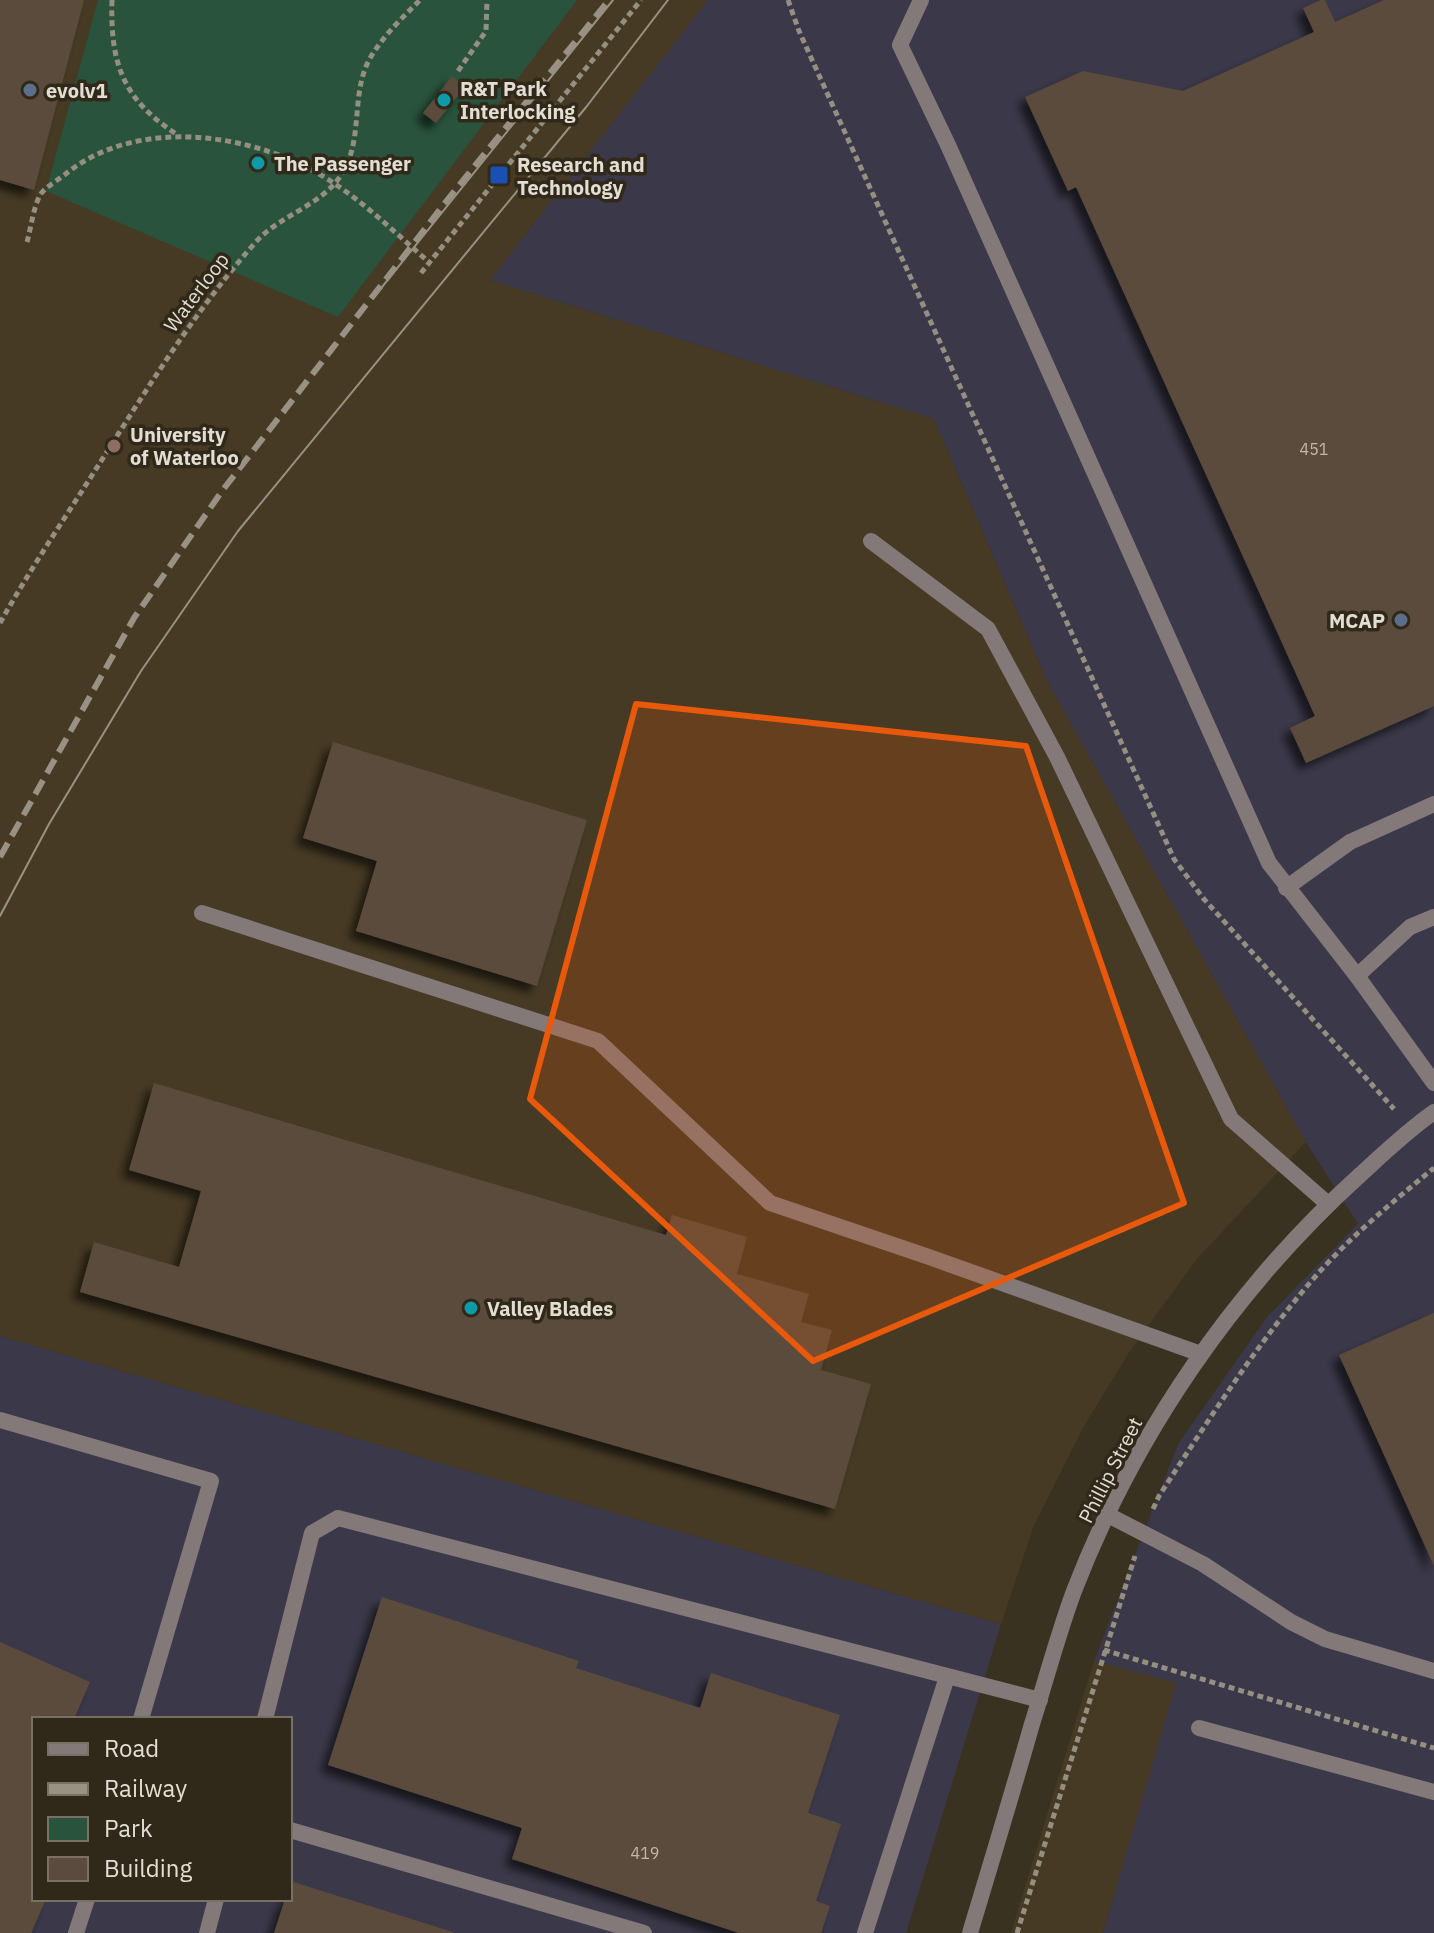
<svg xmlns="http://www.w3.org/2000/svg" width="1434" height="1933" font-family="'IBM Plex Sans',sans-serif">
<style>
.commercial{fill:#3b3849;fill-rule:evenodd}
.built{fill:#463a24}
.green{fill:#29533c}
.building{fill:#5a4b3e;filter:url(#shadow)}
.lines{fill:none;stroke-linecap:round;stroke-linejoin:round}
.path{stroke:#958f82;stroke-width:5;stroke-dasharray:6 4;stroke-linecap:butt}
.service{stroke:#847979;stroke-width:16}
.tertiary{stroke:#847979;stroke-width:16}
.tram{stroke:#989184;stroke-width:2}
.rail{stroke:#989184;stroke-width:6;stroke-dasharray:16 8;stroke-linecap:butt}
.marked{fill:#e8590c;fill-opacity:0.2;stroke:#e8590c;stroke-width:6;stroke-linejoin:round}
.service-dot{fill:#5c6f8a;stroke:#302818;stroke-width:3}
.culture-dot{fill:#0f9aa8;stroke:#302818;stroke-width:3}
.transit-dot{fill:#1a4fb4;stroke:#302818;stroke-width:3}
.education-dot{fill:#8d6e63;stroke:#302818;stroke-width:3}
.labels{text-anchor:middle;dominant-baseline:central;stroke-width:7;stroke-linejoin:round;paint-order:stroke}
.number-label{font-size:16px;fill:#c1b9ae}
.poi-label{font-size:20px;font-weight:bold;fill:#e3ded4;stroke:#302818;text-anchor:start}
.street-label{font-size:20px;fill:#e3ded4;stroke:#302818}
</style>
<defs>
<filter id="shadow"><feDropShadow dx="-7" dy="7" stdDeviation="4" flood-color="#0009"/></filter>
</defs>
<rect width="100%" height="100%" fill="#3a3221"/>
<g class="commercial">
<polygon points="708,0 1434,0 1434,1933 1103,1933 1175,1683 1094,1661 1178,1444 1267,1317 1358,1224 1306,1142 1047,681 934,419 490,280"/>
<path d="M0 1336 1001 1624 906 1933H0ZM34 1719H290V1899H34Z"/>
</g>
<g class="built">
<polygon points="0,0 708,0 490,280 934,419 1047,681 1306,1142 1196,1260 1130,1351 1084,1426 1034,1525 1001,1624 0,1336"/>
<polygon points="1094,1661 1176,1683 1103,1933 1011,1933"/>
</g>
<polygon class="green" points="98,0 577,0 338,317 46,191"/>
<g class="building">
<polygon points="0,0 84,0 34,190 0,180"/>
<polygon points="1321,0 1325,0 1335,22 1384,0 1434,0 1434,706 1306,763 1290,728 1315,716 1076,187 1068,191 1025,97 1083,71 1183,91 1314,32 1303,8"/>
<polygon points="452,76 465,87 436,123 423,113"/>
<polygon points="333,742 587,820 537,986 356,931 377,861 303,838"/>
<polygon points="154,1083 666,1235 672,1215 747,1237 737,1274 809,1294 801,1322 832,1330 821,1370 871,1384 835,1509 80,1292 94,1242 179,1267 201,1191 129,1170"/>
<polygon points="1434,1313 1434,1566 1339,1355"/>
<polygon points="382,1597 579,1661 576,1668 700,1708 711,1673 840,1715 808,1813 841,1824 816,1901 830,1906 821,1933 739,1933 512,1859 522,1828 328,1765"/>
<polygon points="0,1642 90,1682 74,1719 34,1719 34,1899 46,1899 31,1933 0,1933"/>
<polygon points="290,1881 453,1932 453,1933 274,1933 285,1899 290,1899"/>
</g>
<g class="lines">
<g class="path">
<path d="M112 0C110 64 123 100 178 135"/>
<polyline points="788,0 799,31 1174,859 1203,898 1394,1109"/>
<polyline points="458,71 486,31 487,0"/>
<path d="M27 242C31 228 33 209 40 195 45 187 60 179 68 172 133 122 230 131 300 164 351 188 388 227 430 263"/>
<polyline points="421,273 641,0"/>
<path d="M0 623C32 566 69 512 103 458 150 384 196 310 254 244 276 218 314 208 336 182 366 146 349 99 369 60 382 37 402 18 420 0"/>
<path d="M1153 1509 1159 1496C1206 1424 1252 1351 1308 1285 1345 1241 1390 1204 1434 1168"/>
<polyline points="1104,1650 1434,1748"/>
<polyline points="1017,1933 1135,1556"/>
</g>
<g class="service">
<polyline points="921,0 900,45 948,145 1269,863 1357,976 1434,1083"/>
<polyline points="871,541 988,629 1057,757 1231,1119 1328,1204"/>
<polyline points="1286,888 1350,842 1434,804"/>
<polyline points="202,913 598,1041 770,1203 929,1257 1201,1354"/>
<polyline points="1357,976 1410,927 1434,917"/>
<polyline points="0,1420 211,1481 141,1719"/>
<polyline points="1108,1515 1203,1564 1291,1622 1325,1639 1434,1671"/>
<polyline points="265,1719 312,1533 338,1518 1040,1700"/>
<polyline points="1199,1728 1434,1792"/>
<polyline points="290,1830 644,1933"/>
<polyline points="76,1933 87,1899"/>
<polyline points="207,1933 216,1899"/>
<polyline points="865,1933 947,1677"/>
</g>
<path class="tertiary" d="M970 1933C991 1863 1012 1794 1032 1724 1046 1680 1058 1634 1074 1591 1135 1433 1235 1288 1360 1175 1384 1153 1407 1131 1434 1112"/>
<g class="tram">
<polyline points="378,292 613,0"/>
<polyline points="0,916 49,824 141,671 238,531 587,106 668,0"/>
</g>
<polyline class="rail" points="0,857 134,618 222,491 448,199 609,0"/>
</g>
<path class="marked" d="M636 704 1026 746 1184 1203 813 1361 530 1099Z"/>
<g class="service-dot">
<circle cx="30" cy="90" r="8"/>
<circle cx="1401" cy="620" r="8"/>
</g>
<g class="culture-dot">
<circle cx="444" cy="100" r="8"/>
<circle cx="258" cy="163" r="8"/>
<circle cx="471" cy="1308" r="8"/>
</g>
<rect class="transit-dot" x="489" y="165" width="20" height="20" rx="4"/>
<circle class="education-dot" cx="114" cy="446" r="8"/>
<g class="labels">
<g class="number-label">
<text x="1314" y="449">451</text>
<text x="645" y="1853">419</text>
</g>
<g class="poi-label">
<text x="460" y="88">R&amp;T Park<tspan x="460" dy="23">Interlocking</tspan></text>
<text x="46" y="90">evolv1</text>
<text x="274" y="163">The Passenger</text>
<text x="517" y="164">Research and<tspan x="517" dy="23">Technology</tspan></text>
<text x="130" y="434">University<tspan x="130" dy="23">of Waterloo</tspan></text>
<text x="1385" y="620" text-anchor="end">MCAP</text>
<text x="487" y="1308">Valley Blades</text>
</g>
<g class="street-label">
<text transform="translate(196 292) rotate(-53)">Waterloop</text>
<text transform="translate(1110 1470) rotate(-63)">Phillip Street</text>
</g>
</g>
<rect x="32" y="1717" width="260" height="184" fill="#302818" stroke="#787163" stroke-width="2"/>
<rect x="48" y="1743" width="40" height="12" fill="#847979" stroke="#787163" stroke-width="2"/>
<text x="104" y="1757" font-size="24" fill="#e3ded4">Road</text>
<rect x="48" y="1783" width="40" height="12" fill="#989184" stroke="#787163" stroke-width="2"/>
<text x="104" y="1797" font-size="24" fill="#e3ded4">Railway</text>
<rect x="48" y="1817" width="40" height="24" fill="#29533c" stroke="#787163" stroke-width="2"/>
<text x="104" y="1837" font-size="24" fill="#e3ded4">Park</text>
<rect x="48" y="1857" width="40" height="24" fill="#5a4b3e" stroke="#787163" stroke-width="2"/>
<text x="104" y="1877" font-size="24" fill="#e3ded4">Building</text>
</svg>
